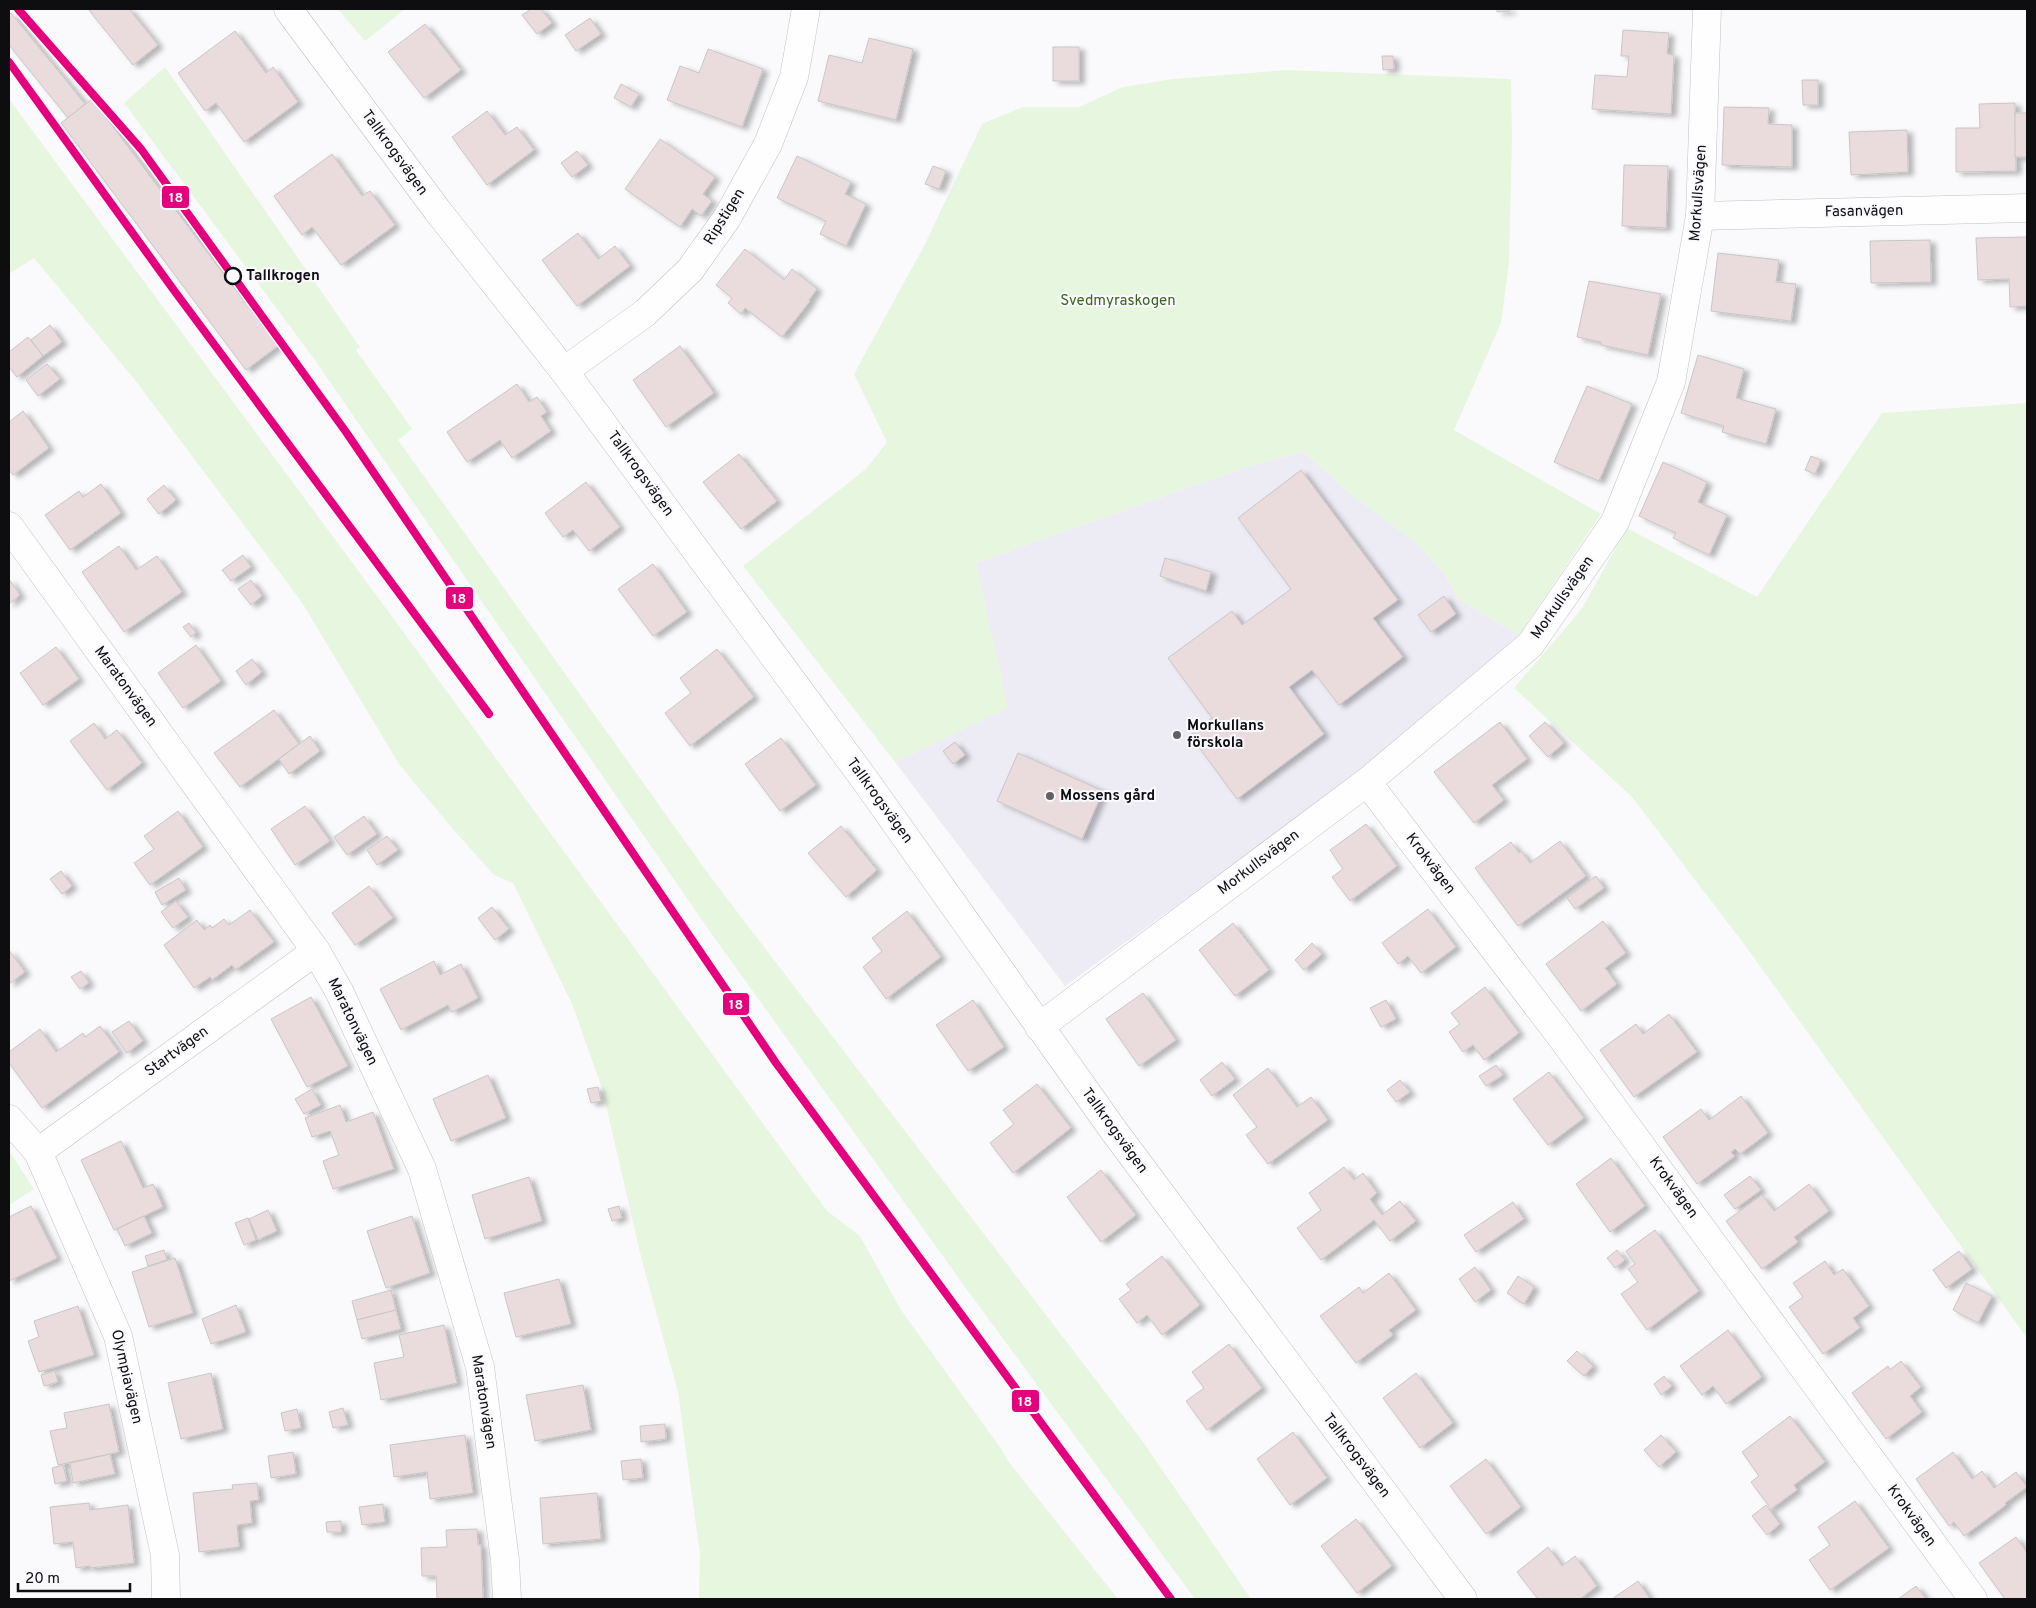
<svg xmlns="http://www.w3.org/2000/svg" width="2036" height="1608" font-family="Overpass,sans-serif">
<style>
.built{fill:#edecf4}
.green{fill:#e7f6de}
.building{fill:#eadcdd;stroke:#c8c6c8;filter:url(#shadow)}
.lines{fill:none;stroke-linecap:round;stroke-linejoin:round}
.street-casing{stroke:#c1c1c4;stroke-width:29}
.street{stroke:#fefeff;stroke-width:28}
.metro-1-casing{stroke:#f9f9fe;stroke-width:11}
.metro-1{stroke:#e5007d;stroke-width:8}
.stop-dot{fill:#f9f9fe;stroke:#0e0e10;stroke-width:2.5}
.poi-dot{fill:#616163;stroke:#f9f9fe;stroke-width:2}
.labels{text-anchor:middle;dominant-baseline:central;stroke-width:4;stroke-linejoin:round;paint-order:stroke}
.street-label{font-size:15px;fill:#0e0e10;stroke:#f9f9fe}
.stop-label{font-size:15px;font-weight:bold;fill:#0e0e10;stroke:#f9f9fe;text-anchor:start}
.park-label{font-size:15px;fill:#3d6419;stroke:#f9f9fe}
.poi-label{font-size:15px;font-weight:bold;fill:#0e0e10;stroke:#f9f9fe;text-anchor:start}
.line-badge{stroke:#f9f9fe;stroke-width:2}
.badge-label{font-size:14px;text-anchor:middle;font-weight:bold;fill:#fff}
</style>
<defs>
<filter id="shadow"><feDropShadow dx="5.5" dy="3" stdDeviation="2.5" flood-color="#0004"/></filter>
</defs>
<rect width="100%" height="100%" fill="#fafafd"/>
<polygon class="built" points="1304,452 1352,495 1419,545 1446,576 1459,600 1519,635 1360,773 1065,986 895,762 1007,708 976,563 1255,464"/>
<g class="green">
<polygon points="338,9 405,9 365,41"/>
<polygon points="165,67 360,347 356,350 412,429 398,440 712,879 1141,1439 1251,1599 1195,1599 965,1287 711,933 312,356 124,103"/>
<polygon points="1287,70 1511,79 1512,139 1509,263 1501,323 1454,430 1601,514 1519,635 1459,600 1446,576 1419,545 1352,495 1304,452 1255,464 976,563 1008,708 895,762 743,566 866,469 887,442 854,374 924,246 982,124 1023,107 1079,107 1123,87 1173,79"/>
<polygon points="9,99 388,611 827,1211 860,1236 901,1310 1002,1450 1008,1461 1118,1599 699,1599 700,1555 678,1392 642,1261 602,1088 572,1004 513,883 494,875 451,827 399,764 301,601 135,380 34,258 9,274"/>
<polygon points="2027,403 2027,1338 1747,948 1632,797 1514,688 1581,610 1627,528 1757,597 1882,413"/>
<polygon points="9,1151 34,1189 9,1205"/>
</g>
<g class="building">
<polygon points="88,9 129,9 158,45 133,65"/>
<polygon points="531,9 541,9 552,23 537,34 522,15"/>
<polygon points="1497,9 1510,9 1510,11 1497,12"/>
<polygon points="11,13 85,104 68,118 9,45 9,15"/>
<polygon points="590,18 601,34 576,51 565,35"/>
<polygon points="425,24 461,70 424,98 388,52"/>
<polygon points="1623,30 1669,33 1667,54 1674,55 1671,114 1592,109 1595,75 1627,77 1629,56 1621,56"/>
<polygon points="235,31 266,73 273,67 298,102 244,142 216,103 205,111 178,73"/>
<polygon points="869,38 913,49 896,120 818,101 829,55 862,63"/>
<rect x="1053" y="47" width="26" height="34"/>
<polygon points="708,49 763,69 742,127 667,100 680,66 699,73"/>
<polygon points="1382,56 1393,56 1394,69 1383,70"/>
<polygon points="1802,80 1818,80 1818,105 1803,105"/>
<polygon points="621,84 639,94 631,107 614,98"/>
<polygon points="92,99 278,346 246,370 61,123"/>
<polygon points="2015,103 2016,171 1956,172 1956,128 1980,128 1979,104"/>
<polygon points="1724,107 1769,108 1768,124 1792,125 1792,167 1722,165"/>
<polygon points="487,111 505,135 517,127 534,150 487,185 452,137"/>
<rect x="2015" y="113" width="12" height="44"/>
<polygon points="1907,130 1908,172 1851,175 1849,132"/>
<polygon points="660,139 715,177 703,194 712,201 701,216 692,209 680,227 625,189"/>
<polygon points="577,151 588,165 572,177 561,163"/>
<polygon points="332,154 362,196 370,191 395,225 341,265 312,227 302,235 274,196"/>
<polygon points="797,156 851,182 845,194 866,204 846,246 820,234 826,221 777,198"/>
<polygon points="1624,165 1668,166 1666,228 1622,226"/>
<polygon points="933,166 946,171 939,189 925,184"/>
<polygon points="578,233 598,259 615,246 630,266 577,306 542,260"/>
<polygon points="2027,237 2027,306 2010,307 2009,279 1978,280 1976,238"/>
<polygon points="1930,240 1931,282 1871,283 1870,241"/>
<polygon points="745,249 784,280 792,269 817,289 809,300 810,301 782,337 745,308 741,314 728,303 732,298 716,285"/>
<polygon points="1718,253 1779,260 1776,282 1796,284 1791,321 1711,311"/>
<polygon points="1589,281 1661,294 1648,355 1601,345 1601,342 1577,337"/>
<polygon points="50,325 62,342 43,356 31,340"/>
<polygon points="28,337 43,356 17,377 9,367 9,352"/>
<polygon points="680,346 714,393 666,427 633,380"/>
<polygon points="1698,355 1744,369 1736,398 1776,409 1766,444 1722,432 1724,426 1681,413"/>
<polygon points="47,364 60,379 38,396 26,380"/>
<polygon points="517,384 529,402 537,397 547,412 541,416 551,431 512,458 500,440 467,462 447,432"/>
<polygon points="1587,386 1632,404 1599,481 1554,462"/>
<polygon points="23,411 49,448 13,475 9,470 9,422"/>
<polygon points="739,454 777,501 741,529 703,482"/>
<polygon points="1811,456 1821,460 1815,474 1805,470"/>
<polygon points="1663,462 1707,482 1698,502 1727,515 1709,555 1673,538 1676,533 1639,516"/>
<polygon points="1301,470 1398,600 1373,618 1403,657 1339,705 1312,670 1289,687 1324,734 1237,799 1190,735 1212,718 1168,658 1232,611 1242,625 1291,589 1238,518"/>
<polygon points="586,482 620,527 589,551 573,530 563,537 545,513"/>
<polygon points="101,484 121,513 70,550 45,515 79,491 83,497"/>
<polygon points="164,485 176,500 159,514 147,499"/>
<polygon points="119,546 136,570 157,556 182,592 124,632 82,572"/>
<polygon points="243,555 251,567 231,581 222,570"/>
<polygon points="1165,558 1211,572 1206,591 1160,576"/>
<polygon points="653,564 687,612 653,636 618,589"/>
<polygon points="9,579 20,595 9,604"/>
<polygon points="251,580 262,596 251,605 238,589"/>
<polygon points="1444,596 1456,614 1431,632 1418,615"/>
<polygon points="189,623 196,633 191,637 183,627"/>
<polygon points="196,645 221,681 183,708 158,673"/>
<polygon points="56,647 79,679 43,705 20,673"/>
<polygon points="717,649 754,697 690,746 665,713 691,693 680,678"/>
<polygon points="252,659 262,672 246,685 236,671"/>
<polygon points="274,710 299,744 240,787 214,753"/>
<polygon points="1500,722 1527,759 1492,785 1504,800 1474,823 1434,772"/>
<polygon points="1545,722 1564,743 1548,757 1529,736"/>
<polygon points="94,723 105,739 117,730 142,763 107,790 70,741"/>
<polygon points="310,736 320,751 289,774 279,759"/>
<polygon points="781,738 816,785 780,811 745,764"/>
<polygon points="955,742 965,755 953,764 943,751"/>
<polygon points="1018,753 1103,791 1082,839 997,801"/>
<polygon points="305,806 330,841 295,865 271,829"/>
<polygon points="178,811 203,847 150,885 134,863 154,849 144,836"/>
<polygon points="364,816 377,834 347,855 334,837"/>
<polygon points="1366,824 1397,866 1350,901 1332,877 1343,869 1330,850"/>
<polygon points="841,826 877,870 846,897 808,853"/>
<polygon points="387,836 398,850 377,865 367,850"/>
<polygon points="1560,841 1586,876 1518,926 1475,868 1511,842 1519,853 1521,851 1530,863"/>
<polygon points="61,871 72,886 62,894 50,879"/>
<polygon points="1596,876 1604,888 1575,909 1567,898"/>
<polygon points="179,878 186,890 162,905 155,892"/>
<polygon points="369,886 393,918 355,945 332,913"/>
<polygon points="176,901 188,917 173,928 161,912"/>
<polygon points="492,907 509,929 495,940 478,918"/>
<polygon points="1428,909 1456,947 1421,973 1408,956 1398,964 1382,943"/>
<polygon points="250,910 274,942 235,970 232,965 212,980 210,977 194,988 164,945 197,920 204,930 210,925 212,928 224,919 229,925"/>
<polygon points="907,911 941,957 886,999 863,967 882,951 872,938"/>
<polygon points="1603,921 1626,953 1605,968 1617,984 1581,1011 1546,964"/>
<polygon points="1233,923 1269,970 1235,996 1199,950"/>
<polygon points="1312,943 1322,954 1304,970 1295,960"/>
<polygon points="9,950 25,972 9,984"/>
<polygon points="434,961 440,975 461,964 478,998 452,1012 448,1005 401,1030 380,989"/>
<polygon points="81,971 89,983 80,989 71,977"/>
<polygon points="1485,987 1519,1033 1484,1060 1473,1045 1463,1052 1449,1032 1460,1024 1451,1013"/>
<polygon points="1143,993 1176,1040 1139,1066 1106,1019"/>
<polygon points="311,997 348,1066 307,1087 271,1019"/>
<polygon points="973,1000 1004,1047 968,1071 936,1025"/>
<polygon points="1386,1000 1396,1019 1381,1027 1370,1008"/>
<polygon points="1669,1014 1697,1052 1634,1097 1600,1050 1636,1024 1643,1034"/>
<polygon points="129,1021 143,1041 127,1053 112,1032"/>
<polygon points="100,1026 119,1052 42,1108 9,1063 9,1052 40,1029 56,1052 83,1033 85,1037"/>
<polygon points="1222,1062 1235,1079 1212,1096 1200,1080"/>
<polygon points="1496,1065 1503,1075 1486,1086 1479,1076"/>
<polygon points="1268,1068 1297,1107 1311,1097 1328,1120 1268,1164 1246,1135 1257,1127 1233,1095"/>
<polygon points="1549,1072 1584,1118 1548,1145 1513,1099"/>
<polygon points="488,1075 506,1118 451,1141 433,1099"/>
<polygon points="1400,1080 1410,1092 1396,1102 1387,1090"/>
<polygon points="1037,1084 1071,1128 1013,1173 990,1143 1014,1124 1003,1110"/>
<polygon points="598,1087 601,1101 591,1103 587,1089"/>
<polygon points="312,1089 321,1105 304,1114 295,1099"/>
<polygon points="1741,1096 1768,1133 1740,1154 1735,1149 1731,1152 1735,1156 1697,1184 1663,1137 1701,1109 1709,1120"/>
<polygon points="340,1105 346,1122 373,1112 394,1169 333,1189 323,1161 339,1155 330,1131 312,1137 305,1118"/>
<polygon points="121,1141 143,1188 153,1184 163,1207 114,1230 81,1160"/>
<polygon points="1611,1158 1645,1206 1610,1232 1576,1184"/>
<polygon points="1344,1167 1354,1180 1363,1173 1377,1193 1370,1199 1382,1215 1400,1201 1416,1221 1390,1241 1374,1220 1321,1260 1297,1228 1321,1210 1309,1193"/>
<polygon points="1101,1170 1136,1215 1101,1242 1067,1197"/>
<polygon points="1750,1176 1761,1190 1735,1209 1724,1195"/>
<polygon points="529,1177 542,1221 485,1239 472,1195"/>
<polygon points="1809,1184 1829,1211 1794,1237 1798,1242 1762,1269 1726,1221 1762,1195 1774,1211"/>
<polygon points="1513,1202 1524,1219 1476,1252 1464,1235"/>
<polygon points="31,1206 57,1258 9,1281 9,1217"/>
<polygon points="619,1206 622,1218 612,1221 608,1209"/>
<polygon points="268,1210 277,1231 258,1240 249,1219"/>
<polygon points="144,1216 152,1233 125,1246 117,1229"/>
<polygon points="412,1216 430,1273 386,1288 367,1231"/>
<polygon points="248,1218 256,1240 244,1245 235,1223"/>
<polygon points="1655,1230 1699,1291 1647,1330 1621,1294 1638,1282 1628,1269 1635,1264 1626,1251"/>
<polygon points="164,1250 167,1260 148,1266 145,1256"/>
<polygon points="1617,1250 1625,1260 1615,1268 1607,1258"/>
<polygon points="1959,1251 1972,1269 1946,1288 1933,1270"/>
<polygon points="1162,1256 1200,1305 1162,1335 1147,1315 1137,1323 1119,1299 1131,1290 1126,1284"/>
<polygon points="175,1258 193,1313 149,1327 132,1272"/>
<polygon points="1825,1261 1834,1275 1843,1269 1869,1306 1853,1318 1860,1328 1823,1354 1789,1307 1803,1297 1793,1283"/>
<polygon points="1475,1267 1491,1290 1475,1302 1459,1279"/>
<polygon points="1389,1273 1416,1310 1389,1330 1393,1335 1356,1363 1320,1316 1359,1287 1363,1293"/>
<polygon points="1518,1276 1534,1287 1524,1304 1507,1293"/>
<polygon points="559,1279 571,1324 516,1337 504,1293"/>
<polygon points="1966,1283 1992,1296 1978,1323 1953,1310"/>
<polygon points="391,1290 396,1310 357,1320 352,1301"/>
<polygon points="236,1305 246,1332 211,1344 202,1319"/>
<polygon points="78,1306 94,1355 39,1372 28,1341 39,1337 34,1321"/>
<polygon points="396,1310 401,1329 362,1339 357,1320"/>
<polygon points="444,1325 457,1383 381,1400 374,1363 404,1357 399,1335"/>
<polygon points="1728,1330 1762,1377 1726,1404 1713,1386 1702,1395 1680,1366"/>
<polygon points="1229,1344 1262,1388 1207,1430 1186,1401 1204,1388 1192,1372"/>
<polygon points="1577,1351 1593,1366 1584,1376 1567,1361"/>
<polygon points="1901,1361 1921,1387 1910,1396 1922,1412 1886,1439 1852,1393 1888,1366 1890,1370"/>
<polygon points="55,1371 58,1382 44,1386 41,1375"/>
<polygon points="211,1373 223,1429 181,1439 168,1383"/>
<polygon points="1416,1373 1453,1423 1420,1448 1383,1398"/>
<polygon points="1664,1376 1672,1386 1661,1395 1654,1384"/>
<polygon points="583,1385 591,1430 535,1441 526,1395"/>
<polygon points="109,1404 119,1452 58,1465 50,1431 67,1428 64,1413"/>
<polygon points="343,1408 348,1425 333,1428 329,1412"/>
<polygon points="297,1409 301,1428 285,1431 281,1413"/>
<polygon points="1790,1416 1825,1462 1794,1485 1797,1490 1771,1509 1751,1482 1759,1476 1742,1452"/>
<polygon points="665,1424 666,1439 641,1442 640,1426"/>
<polygon points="1293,1432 1327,1478 1290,1505 1257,1459"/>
<polygon points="465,1435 473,1493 430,1499 427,1472 394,1477 390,1445"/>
<polygon points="1661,1435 1676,1452 1659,1467 1644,1450"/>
<polygon points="293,1452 296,1474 271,1478 268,1456"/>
<polygon points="1953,1452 1972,1479 1982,1471 1994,1488 2016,1472 2027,1487 2005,1503 2006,1505 1964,1536 1954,1522 1949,1526 1916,1479"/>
<polygon points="110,1454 115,1474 73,1483 70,1463"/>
<polygon points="641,1459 643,1478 623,1480 621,1461"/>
<polygon points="1486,1459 1521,1507 1486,1534 1450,1486"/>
<polygon points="63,1465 67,1481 55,1484 52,1468"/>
<polygon points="257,1483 259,1500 250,1501 252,1523 237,1525 239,1547 199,1552 193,1493 233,1489 232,1485"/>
<polygon points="597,1493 601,1539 543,1544 540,1498"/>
<polygon points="1855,1501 1889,1548 1830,1590 1809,1560 1830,1545 1818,1527"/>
<polygon points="89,1503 90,1510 128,1505 134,1563 90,1568 90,1566 76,1568 73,1542 54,1544 50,1507"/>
<polygon points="383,1504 385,1522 362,1525 359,1507"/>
<polygon points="1766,1505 1780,1524 1767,1535 1752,1516"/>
<polygon points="1356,1519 1392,1566 1357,1593 1321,1546"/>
<polygon points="341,1521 341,1532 327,1532 326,1522"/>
<polygon points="477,1529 478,1545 481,1545 483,1599 437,1599 436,1576 422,1576 421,1548 447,1547 446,1530"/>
<polygon points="2016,1537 2027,1553 2027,1599 2005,1599 1979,1563"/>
<polygon points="1548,1547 1562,1566 1575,1556 1597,1586 1580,1599 1538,1599 1517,1572"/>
<polygon points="1638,1581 1650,1599 1612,1599"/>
<polygon points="1916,1586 1926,1599 1898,1599"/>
</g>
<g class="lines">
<g class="street-casing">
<g id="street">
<polyline points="288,9 437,210 564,371 865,780 1114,1131 1463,1599"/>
<polyline points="1700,216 2027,208"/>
<polyline points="564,371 645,313 690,270 727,218 768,144 794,77 806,9"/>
<polyline points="9,526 316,951 339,991 422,1169 480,1367 505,1560 507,1599"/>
<polyline points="1367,782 1562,1038 1973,1599"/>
<polyline points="1039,1027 1367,782 1530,645 1615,522 1671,382 1700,216 1707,9"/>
<polyline points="9,1119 38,1152 118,1336 165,1555 166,1599"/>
<polyline points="38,1152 316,951"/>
</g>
</g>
<use href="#street" class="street"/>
<g class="metro-1-casing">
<g id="metro-1">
<polyline points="18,9 141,149 346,432 776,1063 1171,1599"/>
<polyline points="9,62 173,289 489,714"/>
</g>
</g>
<use href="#metro-1" class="metro-1"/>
</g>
<circle class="stop-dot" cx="233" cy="276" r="8"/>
<g class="poi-dot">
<circle cx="1177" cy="735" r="5"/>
<circle cx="1050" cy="796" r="5"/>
</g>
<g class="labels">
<g class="street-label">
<text transform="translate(394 153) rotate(54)">Tallkrogsvägen</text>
<text transform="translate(1699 193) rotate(-86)">Morkullsvägen</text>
<text transform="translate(1864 212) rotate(-1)">Fasanvägen</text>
<text transform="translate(725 217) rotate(-58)">Ripstigen</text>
<text transform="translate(640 474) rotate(54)">Tallkrogsvägen</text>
<text transform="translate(1563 598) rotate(-55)">Morkullsvägen</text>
<text transform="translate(125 687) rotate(54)">Maratonvägen</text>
<text transform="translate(879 801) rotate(54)">Tallkrogsvägen</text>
<text transform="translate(1259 863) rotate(-37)">Morkullsvägen</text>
<text transform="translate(1430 864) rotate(53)">Krokvägen</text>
<text transform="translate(352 1022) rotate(64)">Maratonvägen</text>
<text transform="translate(177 1052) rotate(-36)">Startvägen</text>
<text transform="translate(1114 1131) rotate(54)">Tallkrogsvägen</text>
<text transform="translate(1673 1188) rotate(54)">Krokvägen</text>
<text transform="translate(126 1377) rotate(77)">Olympiavägen</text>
<text transform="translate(483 1402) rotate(81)">Maratonvägen</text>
<text transform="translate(1356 1456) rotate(53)">Tallkrogsvägen</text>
<text transform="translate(1911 1516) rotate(54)">Krokvägen</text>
</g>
<g class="stop-label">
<text x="246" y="276">Tallkrogen</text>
</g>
<g class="park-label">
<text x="1118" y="301">Svedmyraskogen</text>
</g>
<g class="poi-label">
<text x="1187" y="726">Morkullans<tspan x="1187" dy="17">förskola</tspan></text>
<text x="1060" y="796">Mossens gård</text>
</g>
</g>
<g class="line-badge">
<rect x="161" y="185" width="29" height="24" rx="5" fill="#e5007d"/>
<rect x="445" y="586" width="29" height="24" rx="5" fill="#e5007d"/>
<rect x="722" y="992" width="28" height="24" rx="5" fill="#e5007d"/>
<rect x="1011" y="1389" width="29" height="24" rx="5" fill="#e5007d"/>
</g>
<g class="badge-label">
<text x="176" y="202">18</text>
<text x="459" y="603">18</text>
<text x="736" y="1009">18</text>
<text x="1025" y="1406">18</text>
</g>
<rect width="2036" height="1608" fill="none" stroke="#0e0e10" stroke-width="20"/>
<path d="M18 1583v8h112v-8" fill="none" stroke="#0e0e10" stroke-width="2.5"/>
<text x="25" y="1583" font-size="15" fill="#0e0e10" stroke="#f9f9fe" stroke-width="4" paint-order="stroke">20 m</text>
</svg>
